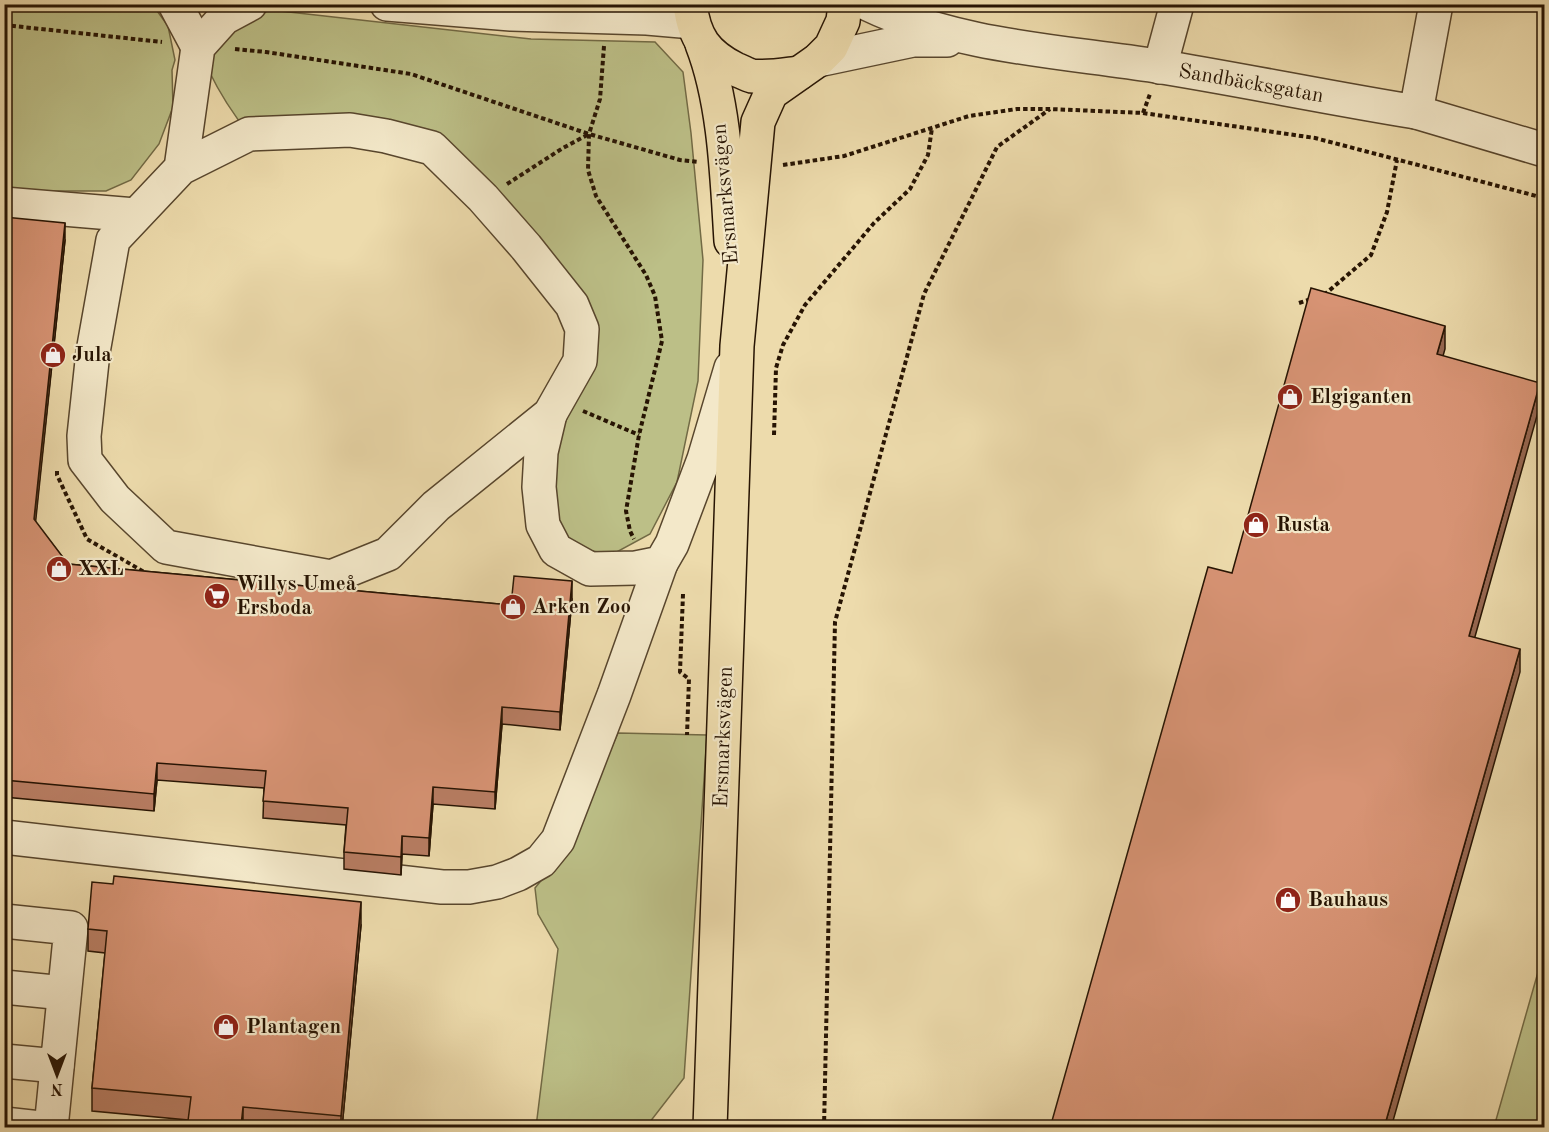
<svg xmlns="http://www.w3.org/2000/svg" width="1549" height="1132" font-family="'Old Standard TT',serif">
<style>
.green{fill:#bcbf87;stroke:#726a45;stroke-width:1.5}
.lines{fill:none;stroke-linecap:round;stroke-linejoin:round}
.minor-casing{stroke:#58462d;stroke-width:36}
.major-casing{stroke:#271403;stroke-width:36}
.path{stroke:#271403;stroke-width:4;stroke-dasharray:4.5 3;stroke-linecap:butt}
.minor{stroke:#f3e8c9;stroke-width:33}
.major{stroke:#eddbac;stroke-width:33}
.wall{fill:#b97e64;stroke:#271403;stroke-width:1.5}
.shaded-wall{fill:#966751;stroke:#271403;stroke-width:1.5}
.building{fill:#d79374;stroke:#271403;stroke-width:1.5}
.labels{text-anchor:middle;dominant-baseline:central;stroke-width:4.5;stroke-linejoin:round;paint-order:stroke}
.street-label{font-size:21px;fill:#271403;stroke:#f3e8c9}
.poi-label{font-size:21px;font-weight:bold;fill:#271403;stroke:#f3e8c9;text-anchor:start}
</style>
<rect width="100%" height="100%" fill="#eddbac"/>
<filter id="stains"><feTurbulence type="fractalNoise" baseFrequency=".00333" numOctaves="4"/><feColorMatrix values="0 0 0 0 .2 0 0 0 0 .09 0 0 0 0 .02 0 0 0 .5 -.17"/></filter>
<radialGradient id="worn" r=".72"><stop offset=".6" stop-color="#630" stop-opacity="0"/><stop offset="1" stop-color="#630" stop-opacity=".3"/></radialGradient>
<g class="green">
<polygon points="149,4 155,8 168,26 175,60 172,70 173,107 159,144 131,180 106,191 31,191 5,188 5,5"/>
<path d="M271 10 531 39 655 42 683 72 691 133 703 260 698 381 677 482 650 534 613 554 577 549 555 522 550 483 582 329 432 148 249 134C233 114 220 94 209 71L219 38 238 21Z"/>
<polygon points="618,733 707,735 684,1078 646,1127 536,1127 558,949 538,914 535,888 567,849"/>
<polygon points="1544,951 1544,1127 1494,1127"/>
</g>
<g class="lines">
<g class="minor-casing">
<g id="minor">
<polyline points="175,4 198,47"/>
<polyline points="387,4 511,14 647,18 693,22"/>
<path d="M868 4C958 47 1060 51 1156 66 1243 80 1329 98 1416 112L1436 4"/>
<polyline points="818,60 913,40 947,40"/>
<polyline points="1160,67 1177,4"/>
<polyline points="1416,112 1544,150"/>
<polyline points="181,168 249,134 350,130 386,136 432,148 483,198 526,247 572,305 582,329 580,361 550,414 436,506 388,554 331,577 166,547 115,499 85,460 84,436 93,352 113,240 181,168 198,47 224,18 250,4"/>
<polyline points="4,204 135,215"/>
<polyline points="550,414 541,452 539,487 543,525 556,550 590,569 636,568 661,563 672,544 704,459 731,368"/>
<polyline points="4,837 442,887 469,887 497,882 518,874 541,861 558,840 614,695 661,563"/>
<polyline points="4,921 71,928 51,1128"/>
<polyline points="4,987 64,993"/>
<polyline points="4,1061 57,1066"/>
<polyline points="4,1124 40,1128"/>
</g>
</g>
<g class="major-casing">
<g id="major">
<path d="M690 4C694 38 706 54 735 69 741 71 747 75 752 76 768 78 783 75 799 73"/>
<path d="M702 44C725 103 727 178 731 241"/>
<polyline points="710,1128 737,346 758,122 771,93 818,60 831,47 843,21 845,4"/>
</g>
</g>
<g class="path">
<polyline points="4,25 162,42"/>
<polyline points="604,46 600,99 589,134 588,170 596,196 646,275 655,296 662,341 639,435 626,511 630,531 634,539"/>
<polyline points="235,49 266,52 411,74 589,134 680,160 698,162"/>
<polyline points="1143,113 1150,94"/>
<polyline points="783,165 844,156 969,116 1017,109 1050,109 1143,113 1315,138 1544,198"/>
<polyline points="507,184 563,148 589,134"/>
<polyline points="1324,295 1371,255 1387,212 1397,160"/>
<polyline points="1299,303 1311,299"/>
<polyline points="583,411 639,435"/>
<polyline points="774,435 776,368 783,345 805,305 874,223 910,189 928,155 932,128"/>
<polyline points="57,471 57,475 87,539 146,573"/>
<polyline points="683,594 680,672 689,679 687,735"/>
<polyline points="824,1128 835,622 924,294 997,147 1050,109"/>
</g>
<use href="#minor" class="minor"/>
<use href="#major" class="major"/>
</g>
<g class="wall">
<polygon points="4,217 65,240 35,522 68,564 511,605 572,599 560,730 502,724 495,809 433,804 429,856 402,854 401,875 344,869 344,852 346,825 263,818 264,788 157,780 154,811 4,797"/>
<polygon points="361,925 342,1128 188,1128 188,1120 92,1111 92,1088 105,953 88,951 88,929"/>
</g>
<g class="shaded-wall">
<polygon points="65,223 65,240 34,537 34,519"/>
<polygon points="1445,326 1445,349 1437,377 1437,354"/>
<polygon points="1540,383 1540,405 1469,658 1469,636"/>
<polygon points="572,581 572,599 560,730 560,712"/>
<polygon points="1520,649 1520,672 1391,1128 1384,1128"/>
<polygon points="502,707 502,724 495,809 495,792"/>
<polygon points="157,763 157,780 154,811 154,794"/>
<polygon points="433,787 433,804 429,856 429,838"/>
<polygon points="402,836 402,854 401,875 401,857"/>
<polygon points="361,902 361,925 342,1128 341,1128 341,1116"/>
<polygon points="243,1107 243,1128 241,1128"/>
</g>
<g class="building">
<polygon points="4,217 65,223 34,519 68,564 511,605 514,576 572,581 560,712 502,707 495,792 433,787 429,838 402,836 401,857 344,852 348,808 263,801 266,771 157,763 154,794 4,780"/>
<polygon points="1311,288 1445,326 1437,354 1540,383 1469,636 1520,649 1384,1128 1050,1128 1208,567 1232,573"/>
<polygon points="114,876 361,902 341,1116 243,1107 241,1126 188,1121 191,1097 92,1088 107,931 88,929 92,882 113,884"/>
</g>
<defs>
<g id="shop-disc" transform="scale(1.35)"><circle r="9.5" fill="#8f2418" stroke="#f3e8c9"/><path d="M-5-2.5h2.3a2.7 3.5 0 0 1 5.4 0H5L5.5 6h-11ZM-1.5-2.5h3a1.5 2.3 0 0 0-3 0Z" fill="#fff"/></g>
<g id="supermarket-disc" transform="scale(1.35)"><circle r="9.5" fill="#8f2418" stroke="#f3e8c9"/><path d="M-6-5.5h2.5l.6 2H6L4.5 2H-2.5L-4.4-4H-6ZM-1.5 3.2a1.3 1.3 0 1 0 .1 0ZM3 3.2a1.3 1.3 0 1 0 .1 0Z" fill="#fff"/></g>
</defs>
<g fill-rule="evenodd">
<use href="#shop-disc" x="53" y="355"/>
<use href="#shop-disc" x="1290" y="397"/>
<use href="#shop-disc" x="1256" y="525"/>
<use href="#shop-disc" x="59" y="569"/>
<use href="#supermarket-disc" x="217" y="596"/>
<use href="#shop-disc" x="513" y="607"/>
<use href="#shop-disc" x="1288" y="900"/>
<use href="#shop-disc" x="226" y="1027"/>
</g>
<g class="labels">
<g class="street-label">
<text transform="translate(1251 84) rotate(10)">Sandbäcksgatan</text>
<text transform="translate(726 194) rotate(-95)">Ersmarksvägen</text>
<text transform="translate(724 737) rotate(-88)">Ersmarksvägen</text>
</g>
<g class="poi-label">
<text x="72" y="355">Jula</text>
<text x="1310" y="397">Elgiganten</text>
<text x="1276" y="525">Rusta</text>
<text x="78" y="569">XXL</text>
<text x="236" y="584">Willys Umeå<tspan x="236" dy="24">Ersboda</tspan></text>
<text x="532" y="607">Arken Zoo</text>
<text x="1308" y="900">Bauhaus</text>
<text x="246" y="1027">Plantagen</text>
</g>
</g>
<rect width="1549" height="1132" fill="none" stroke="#eddbac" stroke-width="24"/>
<rect x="6" y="6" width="1537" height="1120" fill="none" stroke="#271403" stroke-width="3"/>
<rect x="12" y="12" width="1525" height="1108" fill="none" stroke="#271403" stroke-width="1.5"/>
<g transform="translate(57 1075) rotate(180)" stroke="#f3e8c9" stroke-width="4.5" paint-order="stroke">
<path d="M0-4.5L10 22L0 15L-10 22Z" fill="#271403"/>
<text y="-9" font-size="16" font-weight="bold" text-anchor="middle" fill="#271403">N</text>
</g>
<rect width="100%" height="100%" filter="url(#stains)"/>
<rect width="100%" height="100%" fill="url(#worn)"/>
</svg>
